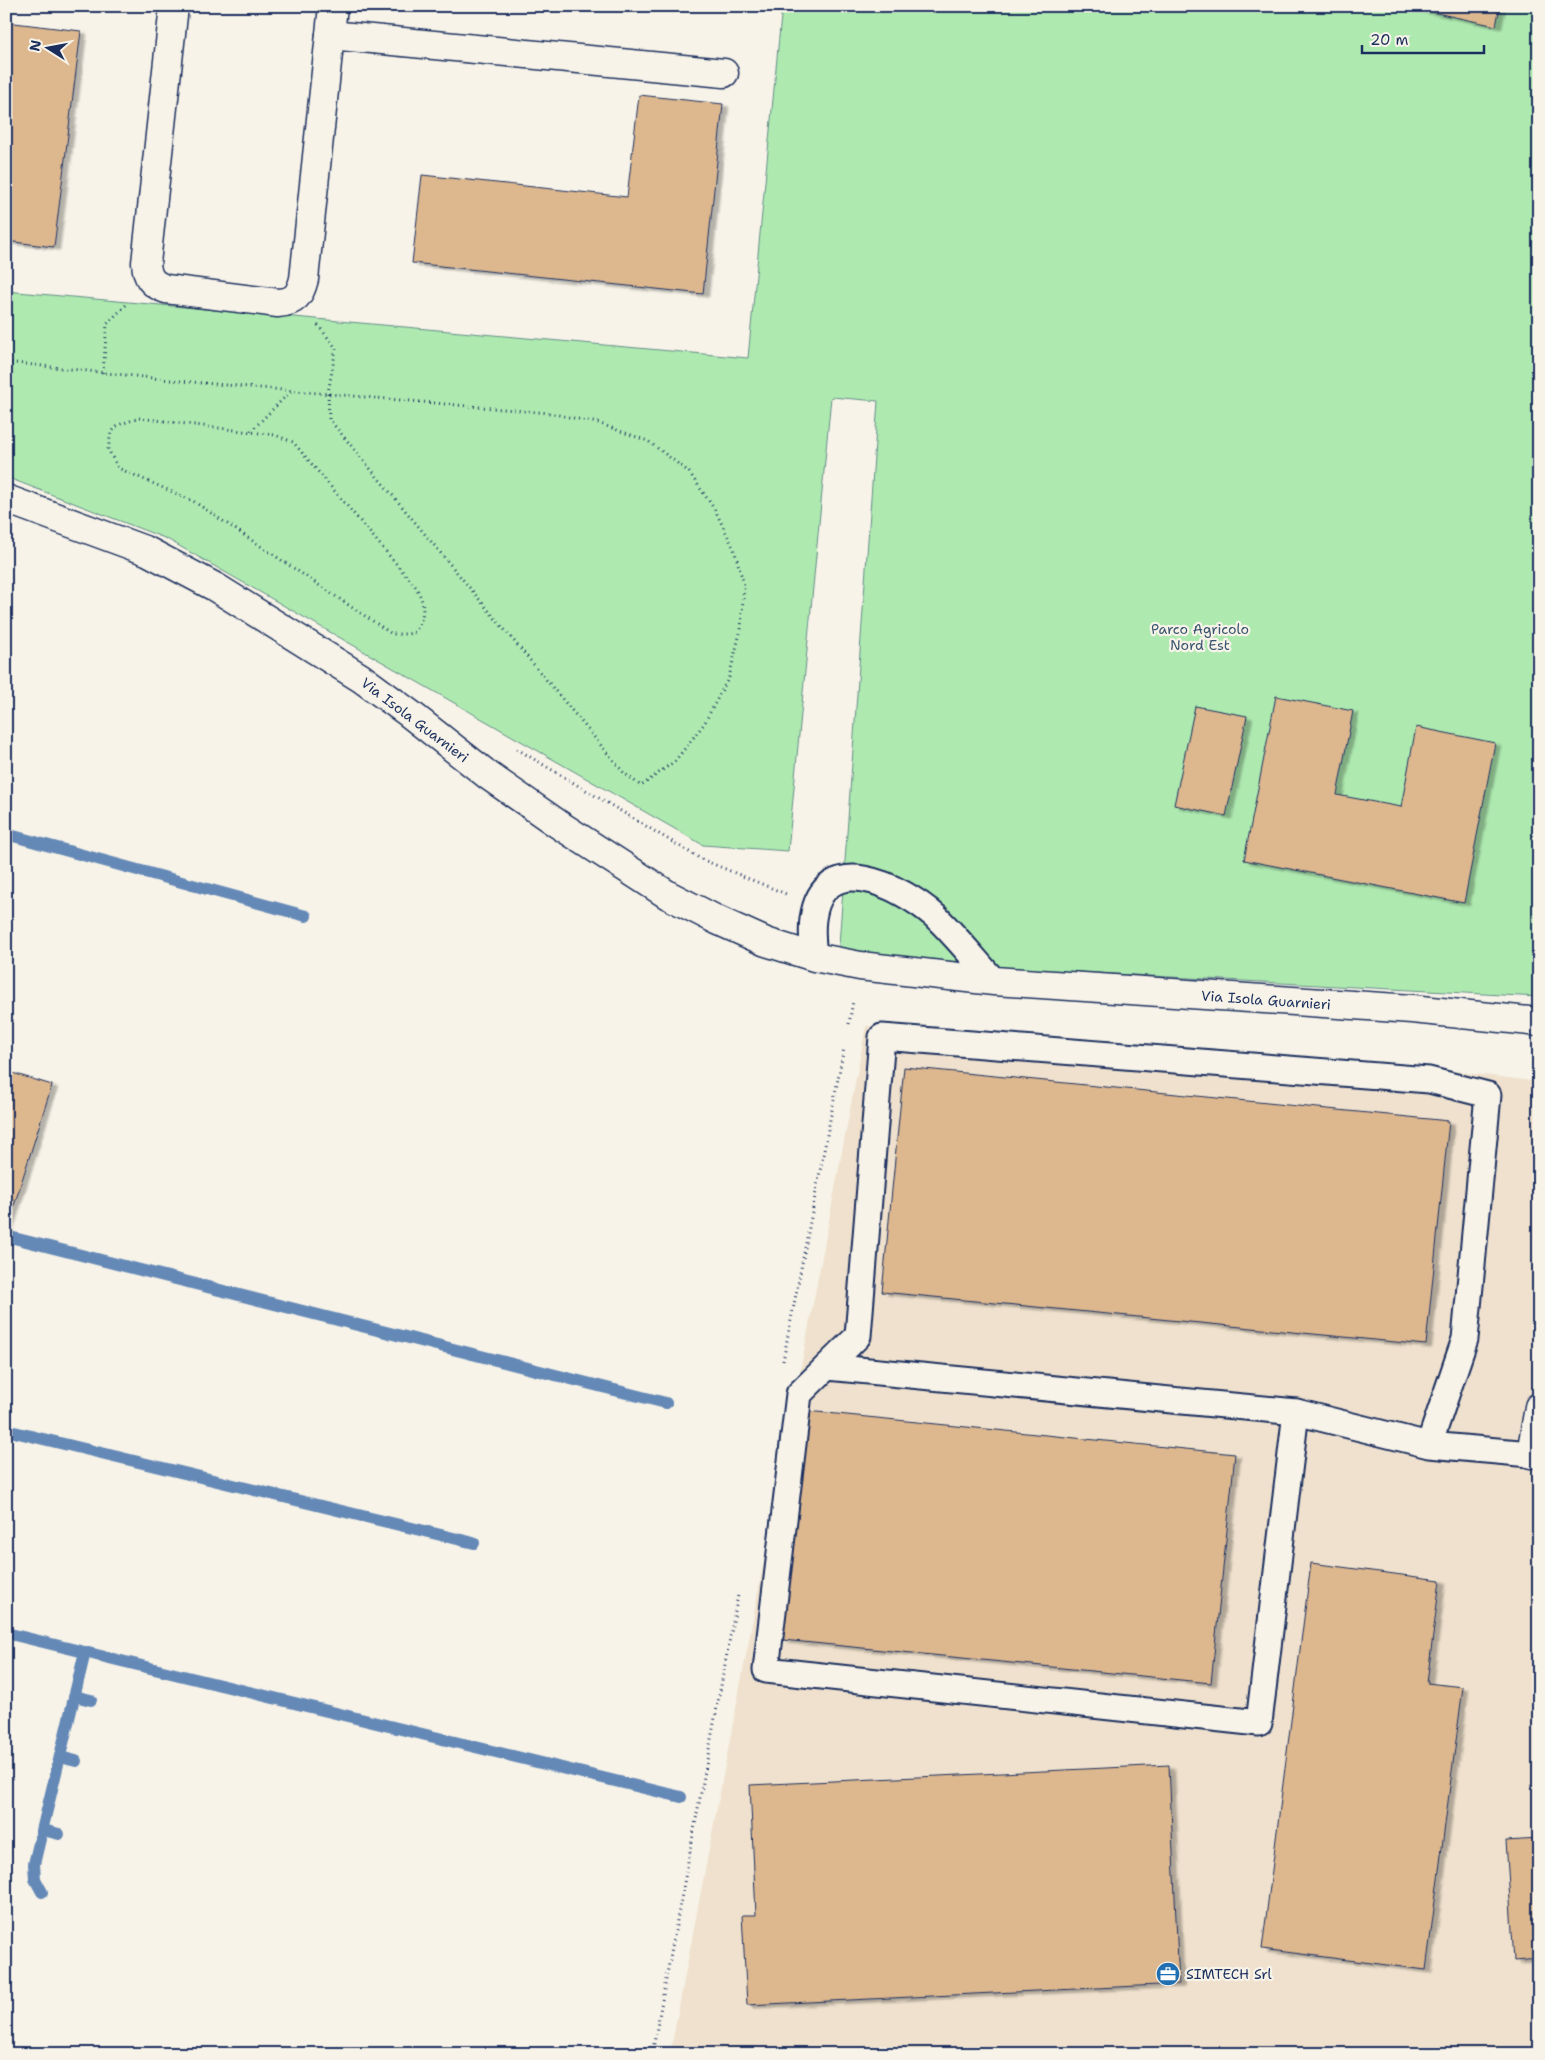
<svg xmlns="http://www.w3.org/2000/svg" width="1545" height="2060" font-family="'Shantell Sans',sans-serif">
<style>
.built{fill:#efe1cd}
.green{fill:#aeeab0;stroke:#648c87}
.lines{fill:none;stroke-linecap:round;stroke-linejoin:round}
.stream{stroke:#6589b7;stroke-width:12}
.building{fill:#ddb78e;stroke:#1b2f5e;filter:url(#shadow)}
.lane-casing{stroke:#1b2f5e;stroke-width:29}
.street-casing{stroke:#1b2f5e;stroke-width:31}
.path{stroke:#1b2f5e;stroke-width:3;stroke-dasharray:1 4;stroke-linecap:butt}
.lane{stroke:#f7f3e8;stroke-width:25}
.street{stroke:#f7f3e8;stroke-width:28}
.labels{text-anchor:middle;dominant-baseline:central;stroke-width:4.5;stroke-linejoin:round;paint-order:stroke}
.park-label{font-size:14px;fill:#38546e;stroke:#f7f3e8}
.street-label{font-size:14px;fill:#1b2f5e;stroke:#f7f3e8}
.poi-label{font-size:14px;fill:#1b2f5e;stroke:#f7f3e8;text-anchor:start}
</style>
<defs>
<filter id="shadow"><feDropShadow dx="5.5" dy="3" stdDeviation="1" flood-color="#0004"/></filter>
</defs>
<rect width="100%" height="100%" fill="#f7f3e8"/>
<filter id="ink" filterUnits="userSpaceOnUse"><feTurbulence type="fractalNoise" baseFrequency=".02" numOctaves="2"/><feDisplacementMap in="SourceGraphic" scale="10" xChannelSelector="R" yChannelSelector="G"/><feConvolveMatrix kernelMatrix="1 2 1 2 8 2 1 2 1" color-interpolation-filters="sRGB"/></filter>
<g filter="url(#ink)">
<polygon class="built" points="866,1026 1421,1067 1539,1082 1539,2054 670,2054"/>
<polygon class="green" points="782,6 1539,6 1539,997 838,959 878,401 831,397 788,851 703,845 167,539 6,477 6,291 748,358"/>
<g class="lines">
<g class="stream">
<polyline points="6,834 306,916"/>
<polyline points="6,1236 666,1403"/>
<polyline points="6,1430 474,1543"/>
<polyline points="6,1633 681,1797"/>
<polyline points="74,1696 91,1700"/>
<polyline points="60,1757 76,1761"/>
<polyline points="43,1830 59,1834"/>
<polyline points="42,1892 35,1879 34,1864 85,1652"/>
</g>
</g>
<g class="building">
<polygon points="1404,6 1500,6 1496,26"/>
<polygon points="6,22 81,31 54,247 6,241"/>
<polygon points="639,95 723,104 703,294 412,263 422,175 627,197"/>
<polygon points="1276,696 1353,711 1337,795 1401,807 1416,727 1495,743 1464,903 1244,860"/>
<polygon points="1195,706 1247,716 1226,816 1174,805"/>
<polygon points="904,1067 1449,1121 1426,1345 882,1292"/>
<polygon points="6,1071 52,1085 7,1228 6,1228"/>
<polygon points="807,1411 1235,1454 1211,1683 783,1640"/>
<polygon points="1311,1563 1440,1580 1427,1683 1463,1687 1426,1970 1262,1949"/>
<polygon points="1169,1765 1179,1984 747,2005 742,1915 756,1915 750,1785"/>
<polygon points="1539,1839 1539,1959 1514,1961 1506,1841"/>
</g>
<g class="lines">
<g class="lane-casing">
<g id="lane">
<path d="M814 957C813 945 811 932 813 919 823 847 901 886 935 916 956 936 974 959 994 981"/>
<polyline points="827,1367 1296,1412"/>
<polyline points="1429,1445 1296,1412 1259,1723 766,1670 799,1394 858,1336 882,1037 1429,1080 1488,1095 1465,1339 1429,1445 1531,1454"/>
</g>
</g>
<g class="street-casing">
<g id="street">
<path d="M174 6 146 263C147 277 151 284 166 289L278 303C295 302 300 295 304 279L333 6"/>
<polyline points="330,35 724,73"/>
<polyline points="6,499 147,551 215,587 361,678 410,714 489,776 558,824 668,895 717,920 766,942 814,957 860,966 994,981 1412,1009 1539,1022"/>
<polyline points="1531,1454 1539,1407"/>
</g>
</g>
<g class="path">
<polyline points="6,362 180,381 549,413 598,423 648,441 689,472 715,510 734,549 744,585 741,629 729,677 704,724 675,761 641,786 624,773 329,419 328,393 336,348 317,324"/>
<polyline points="103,373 107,324 127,304"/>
<path d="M139 418 275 435 293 442 415 586C425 602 426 615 415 632L408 634H392L193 501 118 468 108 449 111 433 118 425Z"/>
<polyline points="251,431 292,390"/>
<polyline points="517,749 701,859 786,894"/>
<polyline points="849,1024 853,1001"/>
<polyline points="783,1361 844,1048"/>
<polyline points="652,2054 738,1595"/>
</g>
<use href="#lane" class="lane"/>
<use href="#street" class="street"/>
</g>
</g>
<defs>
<g id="office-disc" transform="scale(1.25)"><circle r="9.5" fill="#1f6fb2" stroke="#f7f3e8"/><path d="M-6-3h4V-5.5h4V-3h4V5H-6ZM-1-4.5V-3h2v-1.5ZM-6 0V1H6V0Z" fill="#fff"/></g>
</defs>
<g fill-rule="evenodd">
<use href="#office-disc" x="1168" y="1974"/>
</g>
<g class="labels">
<g class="park-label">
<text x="1200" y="629">Parco Agricolo<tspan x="1200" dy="16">Nord Est</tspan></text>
</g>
<g class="street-label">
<text transform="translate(415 720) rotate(37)">Via Isola Guarnieri</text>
<text transform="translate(1266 1000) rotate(4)">Via Isola Guarnieri</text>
</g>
<g class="poi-label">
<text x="1186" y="1974">SIMTECH Srl</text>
</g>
</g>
<rect width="1545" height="2060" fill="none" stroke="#f7f3e8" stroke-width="25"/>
<rect x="12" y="12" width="1520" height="2035" fill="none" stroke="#1b2f5e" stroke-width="2" filter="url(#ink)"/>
<g transform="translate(48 48) rotate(281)" stroke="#f7f3e8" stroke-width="4" paint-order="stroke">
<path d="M0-4L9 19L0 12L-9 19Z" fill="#1b2f5e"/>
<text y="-8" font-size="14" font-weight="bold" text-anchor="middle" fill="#1b2f5e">N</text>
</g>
<path d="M1362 45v8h122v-8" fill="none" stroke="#1b2f5e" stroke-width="2.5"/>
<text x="1370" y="45" font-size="15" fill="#1b2f5e" stroke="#f7f3e8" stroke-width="4" paint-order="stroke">20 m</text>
</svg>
